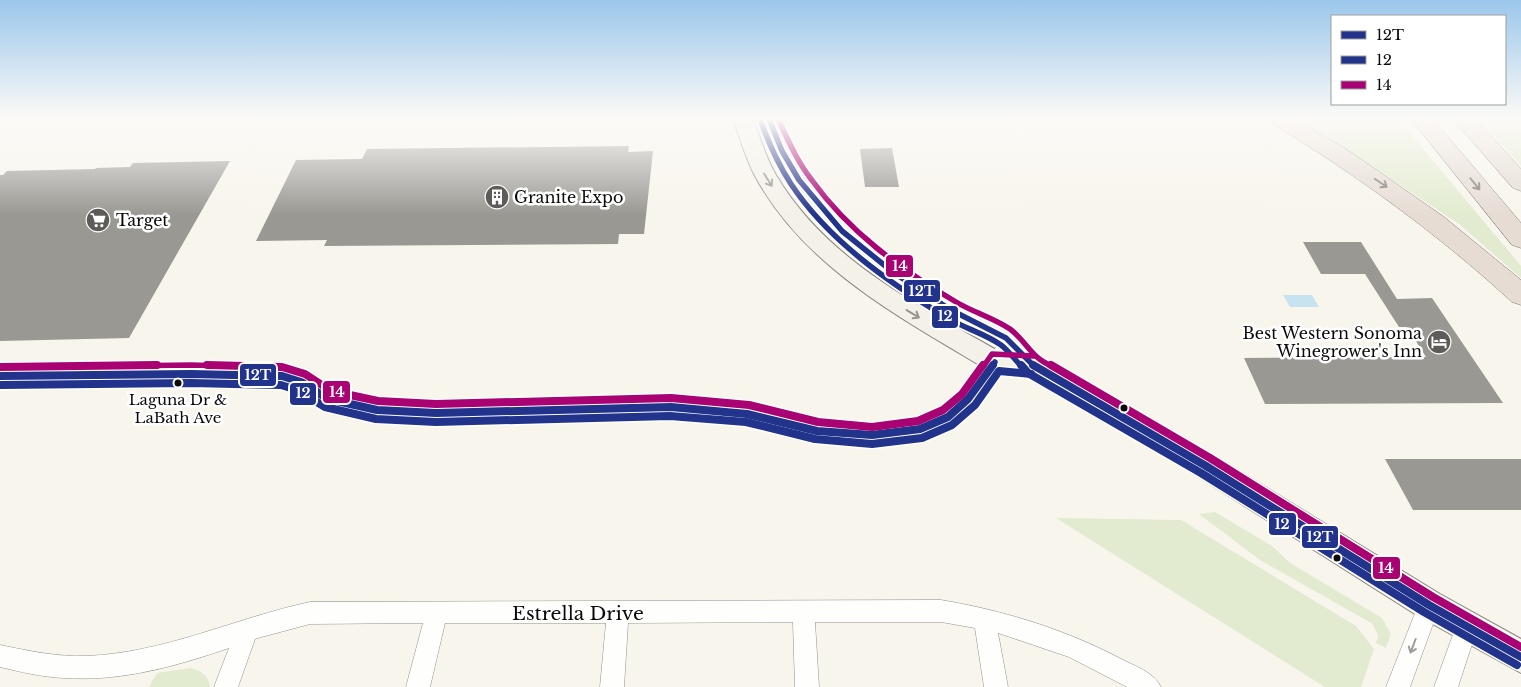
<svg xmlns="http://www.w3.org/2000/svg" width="1521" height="687" font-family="'Libre Baskerville',serif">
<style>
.green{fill:#e2ebcf}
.water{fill:#c7e3ef}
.building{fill:#9a9893}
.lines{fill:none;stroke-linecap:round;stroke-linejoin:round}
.street-casing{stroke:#91908c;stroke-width:1}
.secondary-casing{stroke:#888683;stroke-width:2}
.highway-casing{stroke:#7e7d7a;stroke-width:1}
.street{fill:#fefefc;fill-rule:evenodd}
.secondary{fill:#f3f1e8;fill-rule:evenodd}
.highway{fill:#e6dcd4;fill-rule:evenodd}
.bus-1-far1-casing{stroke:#fff;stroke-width:9}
.bus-1-casing{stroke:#fff;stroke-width:11}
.bus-2-far1-casing{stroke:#fff;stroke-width:9}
.bus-2-casing{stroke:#fff;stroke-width:11}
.bus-3-far1-casing{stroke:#fff;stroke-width:9}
.bus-3-casing{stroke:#fff;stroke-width:11}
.bus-1-far1{stroke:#21338b;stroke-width:5.5}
.bus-1{stroke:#21338b;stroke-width:8}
.bus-2-far1{stroke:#21338b;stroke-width:5.5}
.bus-2{stroke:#21338b;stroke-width:8}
.bus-3-far1{stroke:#a90272;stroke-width:5.5}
.bus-3{stroke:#a90272;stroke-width:8}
.oneway{stroke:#96958f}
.oneway2{stroke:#837e79}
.oneway3{stroke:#9c9c9b}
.bus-dot{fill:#0a0a0a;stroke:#fff;stroke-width:2}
.labels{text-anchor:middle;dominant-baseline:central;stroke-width:5;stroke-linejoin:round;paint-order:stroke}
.bus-label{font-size:15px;fill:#0a0a0a;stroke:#fff}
.poi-label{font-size:16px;fill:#0a0a0a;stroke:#fff;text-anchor:start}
.near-street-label{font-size:19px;fill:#0a0a0a;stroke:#fff}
.line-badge{stroke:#fff;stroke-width:2}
.badge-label{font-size:14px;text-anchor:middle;font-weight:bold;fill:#fff}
</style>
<rect width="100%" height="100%" fill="#f8f5ed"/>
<g class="green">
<polygon points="1301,119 1398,119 1521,266 1521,278 1459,224"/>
<polygon points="1484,119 1521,119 1521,166 1490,132"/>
<polygon points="1215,512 1272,546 1290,563 1382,618 1391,634 1386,648 1376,643 1378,636 1373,624 1260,560 1199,514"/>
<polygon points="1056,518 1181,520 1356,626 1374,649 1361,687 1325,687"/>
<path d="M191 668C202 672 208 674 210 687H149L157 673Z"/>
</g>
<polygon class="water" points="1283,295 1312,295 1319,307 1290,307"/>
<g class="building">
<polygon points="629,146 628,152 653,151 644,234 619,234 618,244 324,246 327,240 256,241 296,160 362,159 367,149"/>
<polygon points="892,148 899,187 865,187 860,149"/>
<polygon points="230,161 129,338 0,341 0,175 3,175 7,171 95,169 96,168 130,167 133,163"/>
<polygon points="1303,242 1361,242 1397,299 1432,298 1503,403 1265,404 1244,358 1426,357 1407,327 1399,327 1365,274 1321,274"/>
<polygon points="1385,459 1521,459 1521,510 1413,510"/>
</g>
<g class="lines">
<g class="street-casing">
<g id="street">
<polygon points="1010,334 1016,336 1019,341 1016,346 980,398 955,423 920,437 871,443 816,439 755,423 671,415 436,421 377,418 321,404 295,387 282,383 191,381 0,383 0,369 191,367 282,369 307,377 333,392 377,402 436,405 671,399 755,407 816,423 871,427 920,421 941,411 967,388 1004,336"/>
<polygon points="1429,594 1437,598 1440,605 1410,687 1386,687 1421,598"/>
<path d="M941 600C1006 611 1067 630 1125 661 1138 667 1155 674 1161 687H1127L1069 657 998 633 1008 687H984L975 628 941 622H815L819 687H795L793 622 628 623 624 687H600L606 623H445L430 687H406L423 623 310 624 258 638 255 639 238 687H214L229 648C177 666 120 682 64 678 42 677 21 672 0 667V645C29 651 57 657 86 656 165 653 235 618 310 602Z"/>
<polygon points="1467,615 1475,618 1478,626 1458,687 1434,687 1459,618"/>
</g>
</g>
<g class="secondary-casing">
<path id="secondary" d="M733 119H753C760 137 766 158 776 175 826 260 918 305 1000 352L1007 353C990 334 962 328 941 316 863 268 790 208 759 119H779L792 151 807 176 827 201 850 225 903 267 960 304 1015 331 1041 358 1216 457 1440 594 1521 639V673L1418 616 1196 475 1027 375 995 372 986 369C900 317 805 268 755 176 746 159 740 138 733 119Z"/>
</g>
<g class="highway-casing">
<g id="highway">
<path d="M1270 119H1296L1352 153 1444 217 1521 280V305L1512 302C1438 234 1358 176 1273 124Z"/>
<polygon points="1411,119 1433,119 1521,223 1521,248 1512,245"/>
<polygon points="1453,119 1476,119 1521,169 1521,191 1513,188"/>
</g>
</g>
<use href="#street" class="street"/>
<use href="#secondary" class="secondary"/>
<use href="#highway" class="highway"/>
<g class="bus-1-far1-casing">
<g id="bus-1-far1">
<polyline points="769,119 782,151 799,180 842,231 894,273 951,310 1006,338 1035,367"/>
<polyline points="992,367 995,362"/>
</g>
</g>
<g class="bus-1-casing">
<g id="bus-1">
<polyline points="1033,365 1206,466 1429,605 1521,657"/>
<polyline points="0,376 191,374 282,376 301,382 328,399 377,410 436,413 671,407 747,414 817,431 872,435 920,429 948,417 968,399 993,365"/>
</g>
</g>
<g class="bus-2-far1-casing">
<path id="bus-2-far1" d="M761 122C769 144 778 164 791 184 828 240 889 283 946 317 963 328 984 333 1001 345 1008 350 1015 360 1022 367"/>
</g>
<g class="bus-2-casing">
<g id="bus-2">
<polyline points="1021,365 1028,373 1201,473 1424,612 1517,665"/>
<polyline points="0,385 191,383 281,385 297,390 325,407 376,419 436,422 670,416 746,422 815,439 872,444 922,438 952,425 975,405 999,371 1031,374"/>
</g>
</g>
<g class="bus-3-far1-casing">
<g id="bus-3-far1">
<path d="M778 119C788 140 797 161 811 179 849 232 900 269 956 302 973 312 993 318 1010 329 1021 337 1027 348 1037 357 1041 361 1047 364 1053 367"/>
<polyline points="38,367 191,365 264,367"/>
<polyline points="983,367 992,354 1033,356"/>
</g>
</g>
<g class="bus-3-casing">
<g id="bus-3">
<polyline points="207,365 282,367 305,374 331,391 378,401 436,404 671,398 749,405 818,422 872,427 918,421 943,410 962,394 983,365"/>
<polyline points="1051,365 1210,458 1433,597 1521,647"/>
<polyline points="0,367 157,365"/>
</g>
</g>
<use href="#bus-1-far1" class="bus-1-far1"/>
<use href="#bus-1" class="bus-1"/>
<use href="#bus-2-far1" class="bus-2-far1"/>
<use href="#bus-2" class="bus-2"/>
<use href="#bus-3-far1" class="bus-3-far1"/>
<use href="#bus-3" class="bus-3"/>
</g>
<defs><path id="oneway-shaft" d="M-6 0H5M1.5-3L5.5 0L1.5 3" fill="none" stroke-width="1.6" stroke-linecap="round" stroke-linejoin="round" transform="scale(1.25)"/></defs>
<g class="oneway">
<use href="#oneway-shaft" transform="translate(768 180) rotate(58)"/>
<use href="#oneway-shaft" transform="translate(913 314) rotate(31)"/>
</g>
<g class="oneway2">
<use href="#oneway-shaft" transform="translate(1381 183) rotate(34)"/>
<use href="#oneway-shaft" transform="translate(1475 184) rotate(51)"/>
</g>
<use class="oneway3" href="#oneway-shaft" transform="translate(1413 646) rotate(111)"/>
<linearGradient id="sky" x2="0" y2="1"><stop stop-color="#9bc7eb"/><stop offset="0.55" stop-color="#fcfaf7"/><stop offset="1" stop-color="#fcfaf7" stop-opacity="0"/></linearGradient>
<rect width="1521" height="215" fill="url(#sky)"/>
<defs>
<g id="building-disc" transform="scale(1.25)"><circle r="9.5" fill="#5d5c59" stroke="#fff"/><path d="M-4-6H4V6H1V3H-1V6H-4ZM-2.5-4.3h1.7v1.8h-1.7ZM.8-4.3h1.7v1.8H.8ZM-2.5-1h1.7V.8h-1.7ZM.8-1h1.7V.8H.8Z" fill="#fff"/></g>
<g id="supermarket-disc" transform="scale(1.25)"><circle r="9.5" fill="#5d5c59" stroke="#fff"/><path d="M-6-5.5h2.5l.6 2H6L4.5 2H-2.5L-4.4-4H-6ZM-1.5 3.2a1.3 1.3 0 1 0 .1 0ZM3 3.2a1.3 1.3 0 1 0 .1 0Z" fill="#fff"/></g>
<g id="hotel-disc" transform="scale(1.25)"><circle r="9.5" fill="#5d5c59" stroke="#fff"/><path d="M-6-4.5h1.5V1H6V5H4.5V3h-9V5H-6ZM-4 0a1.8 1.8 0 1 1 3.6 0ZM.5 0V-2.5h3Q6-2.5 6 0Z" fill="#fff"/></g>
</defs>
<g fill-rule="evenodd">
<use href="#building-disc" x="497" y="197"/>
<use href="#supermarket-disc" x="98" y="220"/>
<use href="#hotel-disc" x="1439" y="342"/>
</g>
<g class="bus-dot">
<circle cx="178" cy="383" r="4.5"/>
<circle cx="1124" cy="408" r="4.5"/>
<circle cx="1337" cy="558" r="4.5"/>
</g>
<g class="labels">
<g class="bus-label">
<text x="178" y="399">Laguna Dr &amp;<tspan x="178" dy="18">LaBath Ave</tspan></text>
</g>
<g class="poi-label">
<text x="514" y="197">Granite Expo</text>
<text x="116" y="220">Target</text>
<text x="1422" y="333" text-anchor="end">Best Western Sonoma<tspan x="1422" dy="18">Winegrower's Inn</tspan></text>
</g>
<g class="near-street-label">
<text x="578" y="613">Estrella Drive</text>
</g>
</g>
<g class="line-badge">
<rect x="885" y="254" width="29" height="24" rx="5" fill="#a90272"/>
<rect x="903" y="279" width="38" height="24" rx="5" fill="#21338b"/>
<rect x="931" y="305" width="28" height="24" rx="5" fill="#21338b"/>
<rect x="239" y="363" width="38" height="24" rx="5" fill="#21338b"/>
<rect x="322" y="380" width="29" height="24" rx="5" fill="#a90272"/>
<rect x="289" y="382" width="28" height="24" rx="5" fill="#21338b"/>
<rect x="1268" y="512" width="29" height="24" rx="5" fill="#21338b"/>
<rect x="1301" y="525" width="38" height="24" rx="5" fill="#21338b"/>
<rect x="1372" y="556" width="29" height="24" rx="5" fill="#a90272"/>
</g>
<g class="badge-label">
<text x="900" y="271">14</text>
<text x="922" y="296">12T</text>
<text x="945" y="321">12</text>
<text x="258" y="380">12T</text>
<text x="337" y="397">14</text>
<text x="303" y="398">12</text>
<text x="1282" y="529">12</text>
<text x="1320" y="542">12T</text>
<text x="1386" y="573">14</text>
</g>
<rect x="1331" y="15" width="175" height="90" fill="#ffffff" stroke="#9d9d9d"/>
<rect x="1341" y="31" width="25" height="8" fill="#21338b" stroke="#9d9d9d"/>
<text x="1376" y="40" font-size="15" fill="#0a0a0a">12T</text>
<rect x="1341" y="56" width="25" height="8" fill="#21338b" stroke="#9d9d9d"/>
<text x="1376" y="65" font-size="15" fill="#0a0a0a">12</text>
<rect x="1341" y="81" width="25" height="8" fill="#a90272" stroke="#9d9d9d"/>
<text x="1376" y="90" font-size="15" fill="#0a0a0a">14</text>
</svg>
